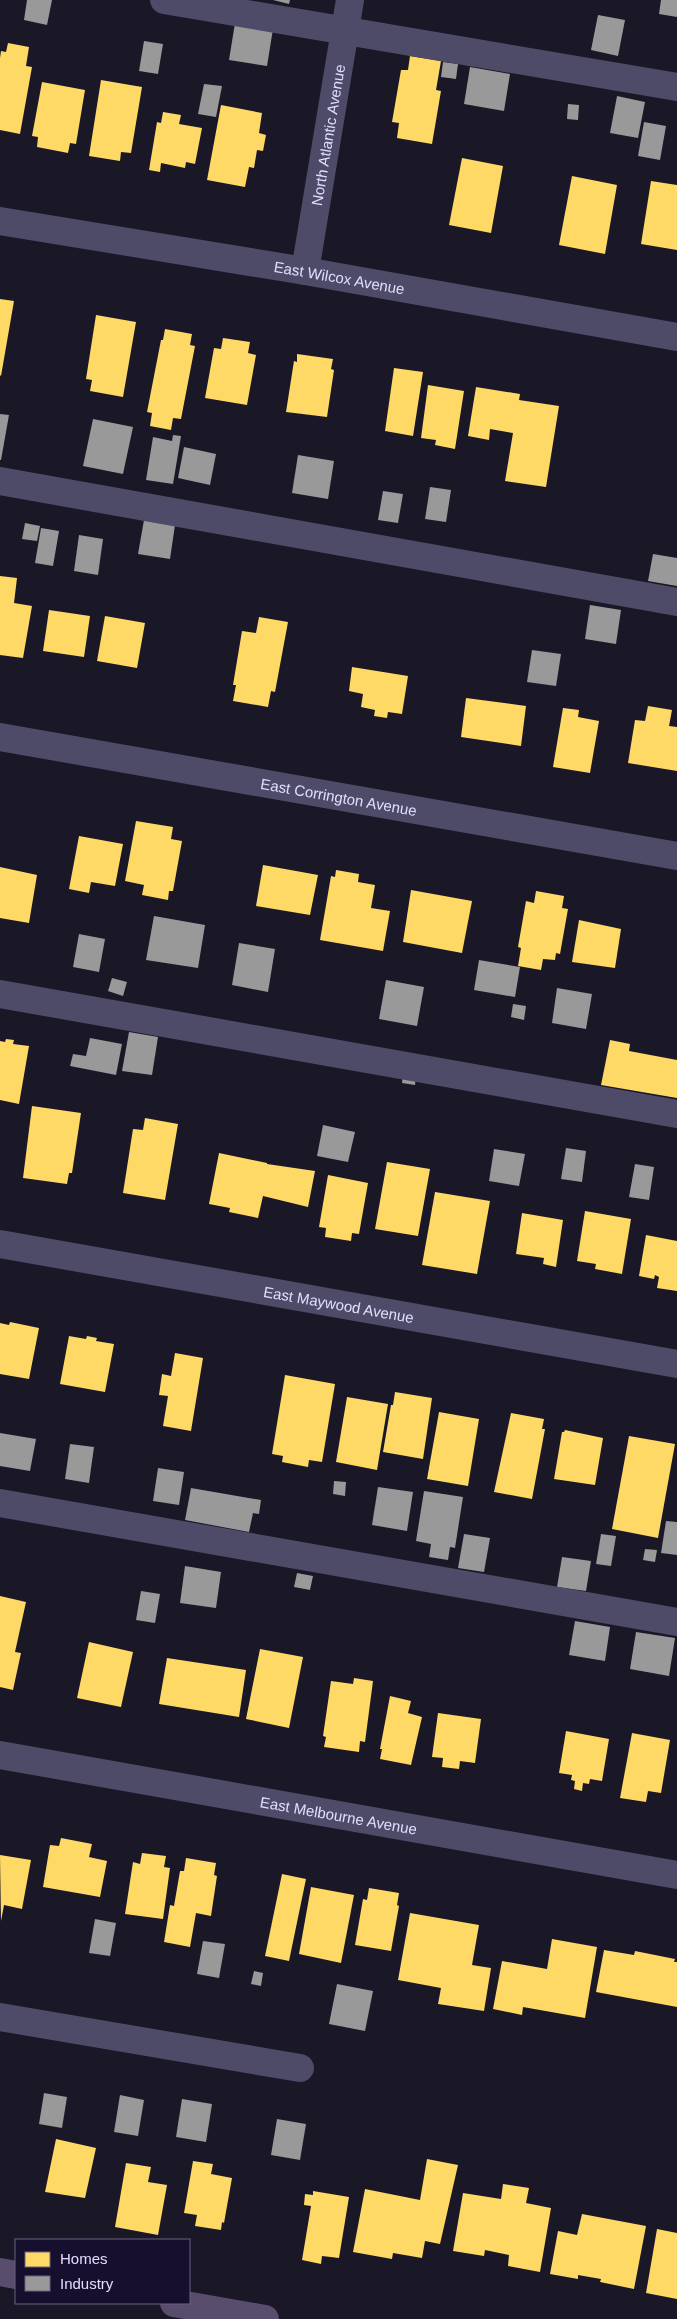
<svg xmlns="http://www.w3.org/2000/svg" width="677" height="2319" font-family="Arial,sans-serif">
<style>
.homes{fill:#ffd966}
.industry{fill:#999}
.lines{fill:none;stroke-linecap:round;stroke-linejoin:round}
.minor{stroke:#4e4b68;stroke-width:28}
.major{stroke:#584d6c;stroke-width:28}
.labels{text-anchor:middle;dominant-baseline:central;stroke-width:5;stroke-linejoin:round;paint-order:stroke}
.street-label{font-size:15px;fill:#e2dcff;stroke:#16102e}
</style>
<rect width="100%" height="100%" fill="#1a1727"/>
<g class="homes">
<polygon points="8,43 29,47 26,66 32,67 20,134 0,130 0,58 1,51 6,52"/>
<polygon points="410,56 441,61 436,90 441,91 432,144 397,138 399,123 392,122 401,70 408,70"/>
<polygon points="101,80 142,87 131,153 121,152 120,161 89,156"/>
<polygon points="42,82 85,90 76,144 70,143 68,153 37,147 38,137 32,136"/>
<polygon points="221,105 262,113 259,133 266,135 263,151 257,150 254,168 249,167 245,187 207,180"/>
<polygon points="163,112 181,115 179,124 202,128 195,164 186,162 185,168 161,163 160,172 149,170 157,122 161,123"/>
<polygon points="462,158 503,166 491,233 449,225"/>
<polygon points="572,176 617,185 605,254 559,245"/>
<polygon points="651,181 677,185 677,250 641,244"/>
<polygon points="0,299 14,301 1,376 0,375"/>
<polygon points="96,315 136,322 123,397 90,391 92,380 86,379"/>
<polygon points="165,329 192,334 190,345 195,346 181,419 173,418 171,430 150,426 152,413 147,412 161,340 163,340"/>
<polygon points="223,338 250,342 248,353 256,355 247,405 205,398 214,348 221,349"/>
<polygon points="297,354 333,359 331,369 334,370 327,417 286,412 294,361 297,362"/>
<polygon points="394,368 423,372 413,436 385,431"/>
<polygon points="428,385 464,391 455,449 435,445 436,440 421,438"/>
<polygon points="476,387 520,394 519,400 559,406 546,487 505,481 513,433 490,429 489,440 468,436"/>
<polygon points="0,576 17,578 14,603 32,606 23,658 0,655"/>
<polygon points="49,610 90,616 84,657 43,651"/>
<polygon points="105,616 145,623 137,668 97,661"/>
<polygon points="259,617 288,622 275,692 271,691 268,707 233,701 236,685 233,685 242,631 256,633"/>
<polygon points="352,667 408,676 402,714 388,712 387,718 374,716 375,710 361,707 363,694 349,691"/>
<polygon points="466,698 526,706 521,746 461,737"/>
<polygon points="648,706 672,710 669,726 677,727 677,771 628,763 635,720 645,721"/>
<polygon points="563,708 579,710 578,717 599,721 590,773 553,767"/>
<polygon points="136,821 173,827 171,839 182,841 173,891 169,891 168,900 142,895 144,885 125,881"/>
<polygon points="79,836 123,844 115,886 91,882 89,893 69,889"/>
<polygon points="263,865 318,875 310,915 256,906"/>
<polygon points="0,867 37,875 29,923 0,918"/>
<polygon points="336,870 359,874 358,882 375,885 371,908 390,911 383,951 320,940 331,876 335,877"/>
<polygon points="411,890 472,901 462,953 403,942"/>
<polygon points="536,891 564,896 562,908 568,909 560,954 556,953 555,960 543,959 541,970 518,966 521,948 518,947 526,901 534,903"/>
<polygon points="579,920 621,929 615,968 572,962"/>
<polygon points="6,1039 14,1040 13,1044 29,1046 19,1104 0,1100 0,1041 5,1042"/>
<polygon points="610,1040 630,1044 629,1051 677,1060 677,1098 601,1085"/>
<polygon points="32,1106 81,1113 72,1173 69,1173 67,1184 23,1178"/>
<polygon points="145,1118 178,1124 165,1200 123,1193 133,1129 143,1130"/>
<polygon points="219,1153 267,1163 267,1164 315,1171 308,1207 263,1196 258,1218 229,1212 230,1208 209,1204"/>
<polygon points="387,1162 430,1169 418,1236 375,1229"/>
<polygon points="328,1175 368,1183 359,1234 352,1233 351,1241 325,1237 326,1228 319,1227"/>
<polygon points="435,1192 490,1201 477,1274 422,1265"/>
<polygon points="585,1211 631,1219 622,1274 595,1269 596,1264 577,1261"/>
<polygon points="522,1213 563,1220 556,1267 543,1264 544,1258 516,1254"/>
<polygon points="646,1235 677,1241 677,1291 657,1288 659,1277 655,1275 654,1279 639,1276"/>
<polygon points="10,1322 39,1328 29,1379 0,1374 0,1323 9,1325"/>
<polygon points="69,1336 86,1339 87,1336 97,1338 96,1341 114,1344 105,1392 60,1384"/>
<polygon points="175,1353 203,1358 191,1431 163,1426 168,1396 159,1395 162,1374 171,1376"/>
<polygon points="285,1375 335,1384 322,1462 309,1460 308,1467 282,1462 283,1456 272,1454"/>
<polygon points="395,1392 432,1398 423,1459 383,1452 391,1405 393,1405"/>
<polygon points="347,1397 388,1404 377,1470 336,1462"/>
<polygon points="439,1412 479,1419 468,1486 427,1479"/>
<polygon points="511,1413 544,1419 542,1429 545,1429 532,1499 494,1492"/>
<polygon points="565,1430 603,1438 595,1485 554,1479 562,1432 564,1432"/>
<polygon points="629,1436 675,1444 658,1538 612,1529"/>
<polygon points="0,1596 26,1602 15,1652 21,1653 13,1690 0,1687"/>
<polygon points="89,1642 133,1652 121,1707 77,1698"/>
<polygon points="260,1649 303,1657 289,1728 246,1719"/>
<polygon points="167,1658 246,1670 239,1717 159,1704"/>
<polygon points="354,1678 373,1681 365,1742 360,1741 359,1752 324,1747 326,1737 323,1736 331,1681 353,1684"/>
<polygon points="390,1696 411,1701 408,1713 422,1717 411,1765 380,1759 382,1749 380,1749"/>
<polygon points="438,1713 481,1719 475,1763 460,1761 459,1769 442,1767 443,1758 432,1757"/>
<polygon points="566,1731 609,1739 602,1781 590,1779 589,1784 583,1783 582,1791 574,1789 575,1781 571,1780 572,1775 559,1773"/>
<polygon points="632,1733 670,1740 661,1793 648,1791 646,1802 620,1798"/>
<polygon points="61,1838 92,1844 89,1857 107,1861 100,1897 43,1887 50,1845 59,1846"/>
<polygon points="142,1853 166,1856 164,1867 170,1868 163,1919 125,1914 133,1862 140,1864"/>
<polygon points="0,1855 31,1860 22,1909 4,1905 1,1921"/>
<polygon points="186,1858 216,1863 214,1875 217,1876 211,1916 196,1913 190,1947 164,1942 170,1905 174,1906 180,1871 184,1871"/>
<polygon points="282,1874 306,1879 289,1961 265,1956"/>
<polygon points="311,1887 354,1895 341,1963 299,1954"/>
<polygon points="369,1888 399,1893 397,1905 399,1906 391,1951 355,1945 363,1899 367,1900"/>
<polygon points="410,1913 479,1925 472,1965 491,1968 484,2011 438,2004 441,1988 398,1980"/>
<polygon points="552,1939 597,1947 585,2018 523,2007 522,2015 493,2009 502,1961 547,1969"/>
<polygon points="604,1950 634,1955 635,1951 675,1959 674,1962 677,1962 677,2007 596,1992"/>
<polygon points="56,2139 96,2148 85,2198 45,2192"/>
<polygon points="427,2159 458,2165 440,2244 425,2241 422,2258 393,2253 392,2259 353,2252 365,2189 420,2200"/>
<polygon points="193,2161 213,2164 211,2174 232,2178 224,2223 222,2222 221,2230 195,2226 197,2215 184,2213"/>
<polygon points="126,2163 151,2167 148,2182 167,2185 158,2235 115,2227"/>
<polygon points="503,2184 529,2188 526,2203 551,2208 540,2272 508,2266 509,2255 485,2250 484,2256 453,2251 463,2193 501,2199"/>
<polygon points="313,2191 349,2197 339,2258 322,2256 321,2264 302,2260 311,2206 304,2205 305,2194 313,2195"/>
<polygon points="582,2214 646,2226 634,2289 600,2282 601,2279 578,2275 578,2279 550,2274 558,2231 577,2235"/>
<polygon points="657,2229 677,2233 677,2299 646,2293"/>
</g>
<g class="industry">
<polygon points="27,0 52,0 47,25 24,20"/>
<polygon points="273,0 290,0 289,4"/>
<polygon points="661,0 677,0 677,17 659,14"/>
<polygon points="598,15 625,20 618,56 591,50"/>
<polygon points="235,23 273,29 267,66 229,60"/>
<polygon points="144,41 163,44 158,74 139,71"/>
<polygon points="443,62 458,64 456,79 441,77"/>
<polygon points="470,67 510,74 504,111 464,104"/>
<polygon points="204,84 222,86 216,117 198,114"/>
<polygon points="617,96 645,102 638,138 610,133"/>
<polygon points="568,104 579,105 578,120 567,119"/>
<polygon points="644,122 666,126 660,160 638,156"/>
<polygon points="0,414 9,415 1,460 0,460"/>
<polygon points="93,419 133,427 123,474 83,466"/>
<polygon points="173,435 181,436 173,484 146,480 153,437 172,441"/>
<polygon points="184,447 216,454 210,485 178,478"/>
<polygon points="298,455 334,461 328,499 292,493"/>
<polygon points="430,487 451,490 446,522 425,519"/>
<polygon points="383,491 403,494 398,523 378,520"/>
<polygon points="144,520 175,525 170,559 138,554"/>
<polygon points="25,523 40,526 37,541 22,539"/>
<polygon points="41,528 59,531 53,566 35,563"/>
<polygon points="79,535 103,539 98,575 74,571"/>
<polygon points="653,554 677,558 677,586 648,581"/>
<polygon points="590,605 621,610 616,644 585,639"/>
<polygon points="532,650 561,654 556,686 527,682"/>
<polygon points="154,916 205,925 198,968 146,960"/>
<polygon points="79,934 105,939 99,972 73,967"/>
<polygon points="239,943 275,949 268,992 232,985"/>
<polygon points="479,960 520,967 515,997 474,990"/>
<polygon points="112,978 127,982 123,996 108,991"/>
<polygon points="386,980 424,987 417,1026 379,1019"/>
<polygon points="557,988 592,994 586,1029 552,1023"/>
<polygon points="513,1004 526,1006 524,1020 511,1017"/>
<polygon points="129,1032 158,1037 152,1075 122,1071"/>
<polygon points="90,1038 122,1044 116,1075 70,1066 73,1054 86,1056"/>
<polygon points="403,1073 416,1075 415,1085 402,1083"/>
<polygon points="323,1125 355,1132 348,1162 317,1156"/>
<polygon points="566,1148 586,1151 582,1182 561,1179"/>
<polygon points="494,1149 525,1154 519,1186 489,1181"/>
<polygon points="635,1164 654,1167 649,1200 629,1197"/>
<polygon points="0,1433 36,1439 30,1471 0,1466"/>
<polygon points="70,1444 94,1447 89,1483 65,1479"/>
<polygon points="158,1468 184,1472 179,1505 153,1501"/>
<polygon points="334,1481 346,1482 345,1496 333,1494"/>
<polygon points="378,1487 413,1492 407,1531 372,1525"/>
<polygon points="191,1488 261,1500 259,1514 253,1513 249,1532 185,1520"/>
<polygon points="424,1491 463,1497 455,1548 450,1547 448,1560 429,1557 431,1544 416,1541"/>
<polygon points="666,1521 677,1522 677,1555 661,1553"/>
<polygon points="464,1534 490,1538 484,1572 458,1568"/>
<polygon points="601,1534 616,1536 611,1566 596,1564"/>
<polygon points="645,1549 657,1550 655,1562 643,1560"/>
<polygon points="562,1557 591,1561 586,1591 557,1587"/>
<polygon points="185,1566 221,1572 216,1608 180,1603"/>
<polygon points="297,1573 313,1576 310,1590 294,1587"/>
<polygon points="141,1591 160,1594 155,1623 136,1620"/>
<polygon points="575,1621 610,1627 605,1661 569,1655"/>
<polygon points="636,1632 675,1638 669,1676 630,1669"/>
<polygon points="95,1919 116,1923 110,1956 89,1953"/>
<polygon points="203,1941 225,1944 219,1978 197,1974"/>
<polygon points="254,1971 263,1973 261,1986 251,1984"/>
<polygon points="337,1984 373,1991 365,2031 329,2024"/>
<polygon points="44,2093 67,2097 62,2128 39,2124"/>
<polygon points="120,2095 144,2100 138,2136 114,2132"/>
<polygon points="182,2099 212,2104 206,2142 176,2137"/>
<polygon points="277,2119 306,2124 300,2160 271,2155"/>
</g>
<g class="lines">
<g class="minor">
<polyline points="164,0 677,87"/>
<path id="s1" d="M0 221 305 271 677 337"/>
<path id="s2" d="M305 271 350 0"/>
<polyline points="0,481 677,602"/>
<path id="s3" d="M0 737 677 856"/>
<polyline points="0,994 677,1114"/>
<path id="s4" d="M0 1244 677 1364"/>
<polyline points="0,1503 677,1622"/>
<path id="s5" d="M0 1755 677 1875"/>
<polyline points="0,2017 300,2068"/>
</g>
<g class="major">
<polyline points="0,2272 16,2275"/>
<polyline points="174,2303 265,2319"/>
</g>
</g>
<g class="labels">
<g class="street-label">
<text stroke="none"><textPath href="#s2" startOffset="138">North Atlantic Avenue</textPath></text>
<text stroke="none"><textPath href="#s1" startOffset="344">East Wilcox Avenue</textPath></text>
<text stroke="none"><textPath href="#s3" startOffset="344">East Corrington Avenue</textPath></text>
<text stroke="none"><textPath href="#s4" startOffset="344">East Maywood Avenue</textPath></text>
<text stroke="none"><textPath href="#s5" startOffset="344">East Melbourne Avenue</textPath></text>
</g>
</g>
<rect x="15" y="2239" width="175" height="65" fill="#16102e" stroke="#686282"/>
<rect x="25" y="2252" width="25" height="15" fill="#ffd966" stroke="#686282"/>
<text x="60" y="2264" font-size="15" fill="#e2dcff">Homes</text>
<rect x="25" y="2276" width="25" height="15" fill="#999999" stroke="#686282"/>
<text x="60" y="2289" font-size="15" fill="#e2dcff">Industry</text>
</svg>
